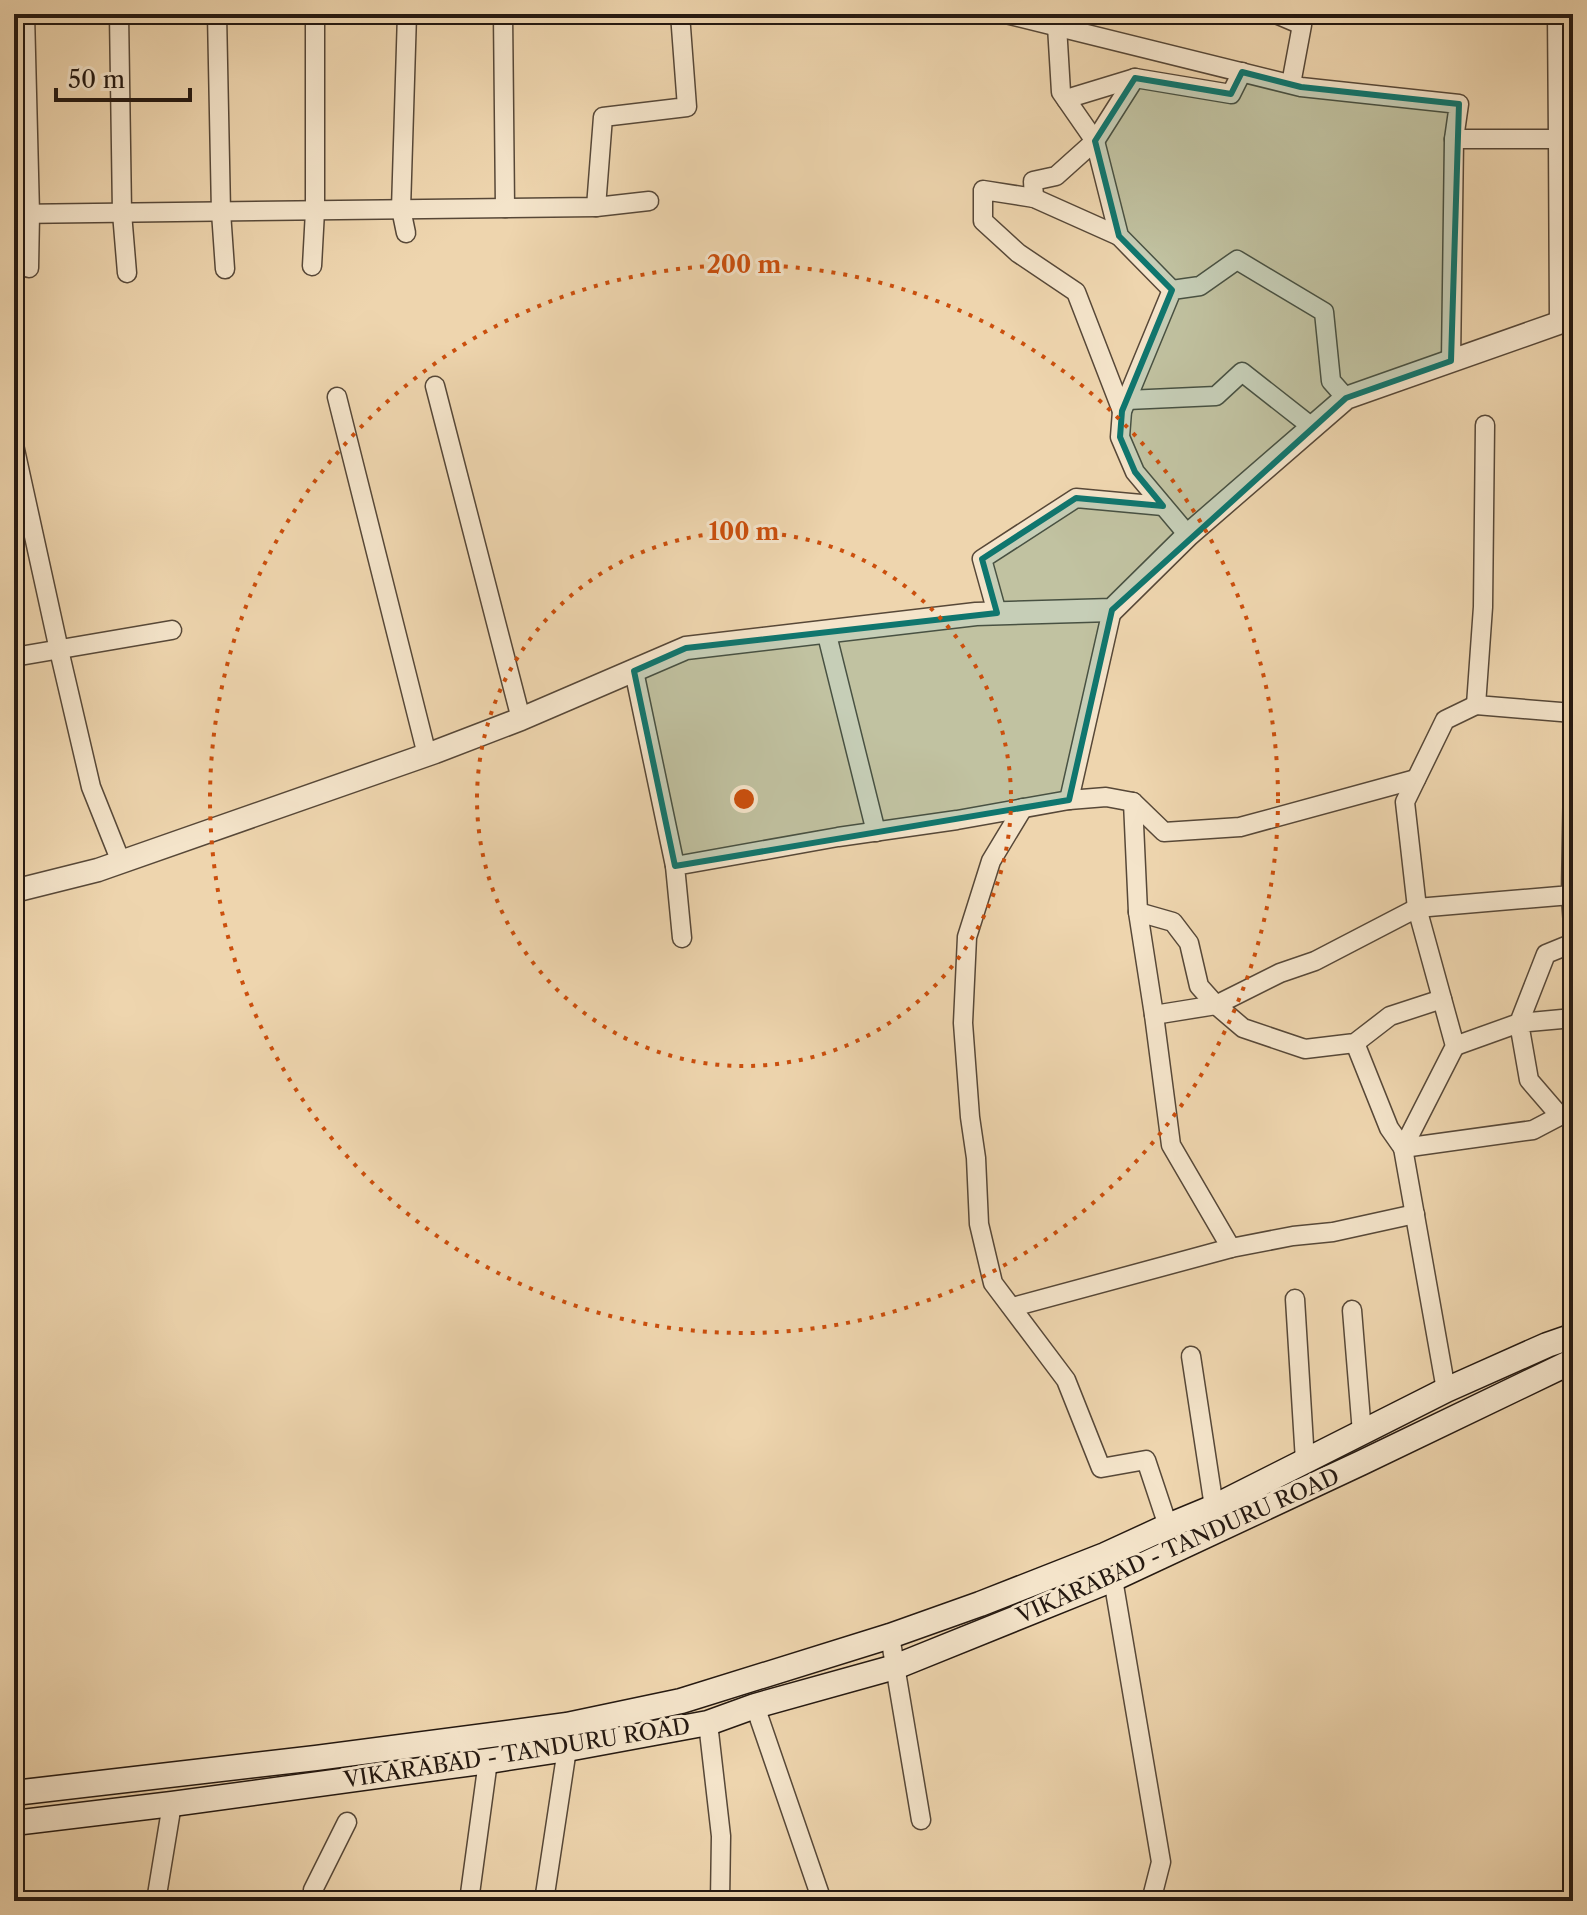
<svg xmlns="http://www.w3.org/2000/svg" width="1587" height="1915" font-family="'Libre Caslon Text',serif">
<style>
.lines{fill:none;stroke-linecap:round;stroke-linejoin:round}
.minor-casing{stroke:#574838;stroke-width:21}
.tertiary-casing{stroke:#574838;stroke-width:25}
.secondary-casing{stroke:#251911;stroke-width:27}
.minor{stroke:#f4e4ca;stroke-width:18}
.tertiary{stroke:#f4e4ca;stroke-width:22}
.secondary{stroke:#f4e4ca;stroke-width:24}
.marked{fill:#0f766e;fill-opacity:0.2;stroke:#0f766e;stroke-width:6;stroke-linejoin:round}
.ring{fill:none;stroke:#cb4f0d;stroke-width:4;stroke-dasharray:4 8}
.labels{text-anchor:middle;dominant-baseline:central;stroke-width:6;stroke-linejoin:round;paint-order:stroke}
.street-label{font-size:22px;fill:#251911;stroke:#f4e4ca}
.centre{fill:#cb4f0d;stroke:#f4e4ca;stroke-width:4}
.ring-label{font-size:24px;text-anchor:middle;font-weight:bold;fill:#cb4f0d;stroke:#f4e4ca;stroke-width:6;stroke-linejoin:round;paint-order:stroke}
</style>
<rect width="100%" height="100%" fill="#eed5ae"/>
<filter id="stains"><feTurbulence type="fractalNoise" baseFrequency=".0025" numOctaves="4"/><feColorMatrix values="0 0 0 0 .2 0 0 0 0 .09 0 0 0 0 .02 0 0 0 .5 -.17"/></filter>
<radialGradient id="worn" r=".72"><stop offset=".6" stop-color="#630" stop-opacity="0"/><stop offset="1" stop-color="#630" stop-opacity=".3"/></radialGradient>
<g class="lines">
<g class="minor-casing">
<g id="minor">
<polyline points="25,14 30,214 29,268"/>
<polyline points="119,14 122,213 127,273"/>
<polyline points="217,14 221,212 225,269"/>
<polyline points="503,14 505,208"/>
<polyline points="1006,14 1301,87 1459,104 1454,139"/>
<polyline points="1276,14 1302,25 1291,84"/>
<polyline points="1557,14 1558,139 1573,139"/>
<polyline points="1057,26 1061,92 1095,141 1119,236 1172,290"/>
<polyline points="1066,99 1135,78"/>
<polyline points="1034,198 1033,181 1056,176 1095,141 1135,78 1231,94 1242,72"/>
<polyline points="596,207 649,201"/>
<polyline points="14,214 596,207 603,117 687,107 680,14"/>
<polyline points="406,233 401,209 407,14"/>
<polyline points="1119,236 1034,198 983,190 983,221 1018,253 1076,292 1122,411"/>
<polyline points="312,266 315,211 315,14"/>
<polyline points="1451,361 1454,139 1558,139 1559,323"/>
<polyline points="435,386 521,719"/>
<polyline points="337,397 427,755"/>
<polyline points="1127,400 1216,396 1242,372 1312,427"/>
<polyline points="1485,425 1483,607 1476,705 1573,713"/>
<polyline points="14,445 59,650 91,787 121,862"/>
<polyline points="1188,535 1135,472 1120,437 1122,411 1172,290 1200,286 1237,260 1324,312 1331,381 1346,398"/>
<polyline points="997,613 982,559 1076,498 1163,506"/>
<polyline points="826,631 876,832"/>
<polyline points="14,657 172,630"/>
<polyline points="634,671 675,866"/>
<polyline points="1476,705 1445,720 1405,802 1417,908 1571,895 1573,778"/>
<polyline points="1069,800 1112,610"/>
<polyline points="1023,808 991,861 967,937 963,1023 970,1117 976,1158 979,1224 993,1283 1066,1380 1101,1468 1146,1460 1168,1526"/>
<polyline points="1571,895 1573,926"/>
<polyline points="1138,912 1173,922 1189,943 1199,986 1216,1005 1243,1028 1305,1049 1355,1043 1390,1016 1442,999"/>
<polyline points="682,938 675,866 838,837 957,820 1069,800 1106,797 1133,802 1164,832 1240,827 1416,779"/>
<polyline points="1154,1015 1216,1005 1280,973 1315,961 1417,908 1455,1046 1403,1148 1389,1128 1355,1043"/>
<polyline points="1455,1046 1519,1023 1546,954 1573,943"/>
<polyline points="1560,1116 1529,1080 1519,1023 1573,1018"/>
<polyline points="1231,1248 1293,1236 1333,1232 1415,1214"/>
<polyline points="1295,1299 1305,1461"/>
<polyline points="1013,1307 1231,1248 1171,1145 1154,1015 1138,912 1133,802"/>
<polyline points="1352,1310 1362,1433"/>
<polyline points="1191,1356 1214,1507"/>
<polyline points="1446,1390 1403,1148 1533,1130 1573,1109"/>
<polyline points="1113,1579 1161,1862 1151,1901"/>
<polyline points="890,1636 921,1820"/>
<polyline points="755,1706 820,1895"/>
<polyline points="708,1723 721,1836 720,1901"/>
<polyline points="156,1901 172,1804"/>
<polyline points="312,1901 313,1890 347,1822"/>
<polyline points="469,1901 488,1761"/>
<polyline points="544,1901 567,1749"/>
</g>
</g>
<g class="tertiary-casing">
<polyline id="tertiary" points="14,891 98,870 435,752 521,719 686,648 976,614 1112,610 1188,535 1346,398 1573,318"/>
</g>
<g class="secondary-casing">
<g id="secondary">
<polyline points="14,1793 316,1758 567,1725 681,1701 890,1636 980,1604 1105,1555 1168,1526 1214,1507 1446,1390 1547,1345 1573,1336"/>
<polyline points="14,1823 172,1804 488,1761 567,1749 708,1723 755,1706 895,1667 1113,1579 1361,1463 1573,1361"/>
</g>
</g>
<use href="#minor" class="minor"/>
<use href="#tertiary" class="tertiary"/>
<use href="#secondary" class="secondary"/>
</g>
<path class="marked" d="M1242 72 1301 87 1459 104 1451 361 1346 398 1112 610 1069 800 675 866 634 671 686 648 997 613 982 559 1076 498 1163 506 1135 472 1120 437 1122 411 1172 290 1119 236 1095 141 1135 78 1231 94Z"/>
<g class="ring">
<circle cx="744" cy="799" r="267"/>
<circle cx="744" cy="799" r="534"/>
</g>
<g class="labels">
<g class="street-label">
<text transform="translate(1178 1546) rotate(-24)">VIKARABAD - TANDURU ROAD</text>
<text transform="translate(517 1753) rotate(-9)">VIKARABAD - TANDURU ROAD</text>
</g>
</g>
<circle cx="744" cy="799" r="12" class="centre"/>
<g class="ring-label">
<text x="744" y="273">200 m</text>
<text x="744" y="540">100 m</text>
</g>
<rect width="1587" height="1915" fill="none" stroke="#eed5ae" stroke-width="48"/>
<rect x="16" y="16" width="1555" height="1883" fill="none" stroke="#251911" stroke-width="4"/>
<rect x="24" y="24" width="1539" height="1867" fill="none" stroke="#251911" stroke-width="2"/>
<path d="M56 88v12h134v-12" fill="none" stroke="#251911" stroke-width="4"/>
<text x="68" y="88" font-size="24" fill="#251911" stroke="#f4e4ca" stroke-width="6" paint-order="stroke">50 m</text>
<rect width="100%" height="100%" filter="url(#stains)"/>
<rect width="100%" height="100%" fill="url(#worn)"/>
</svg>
